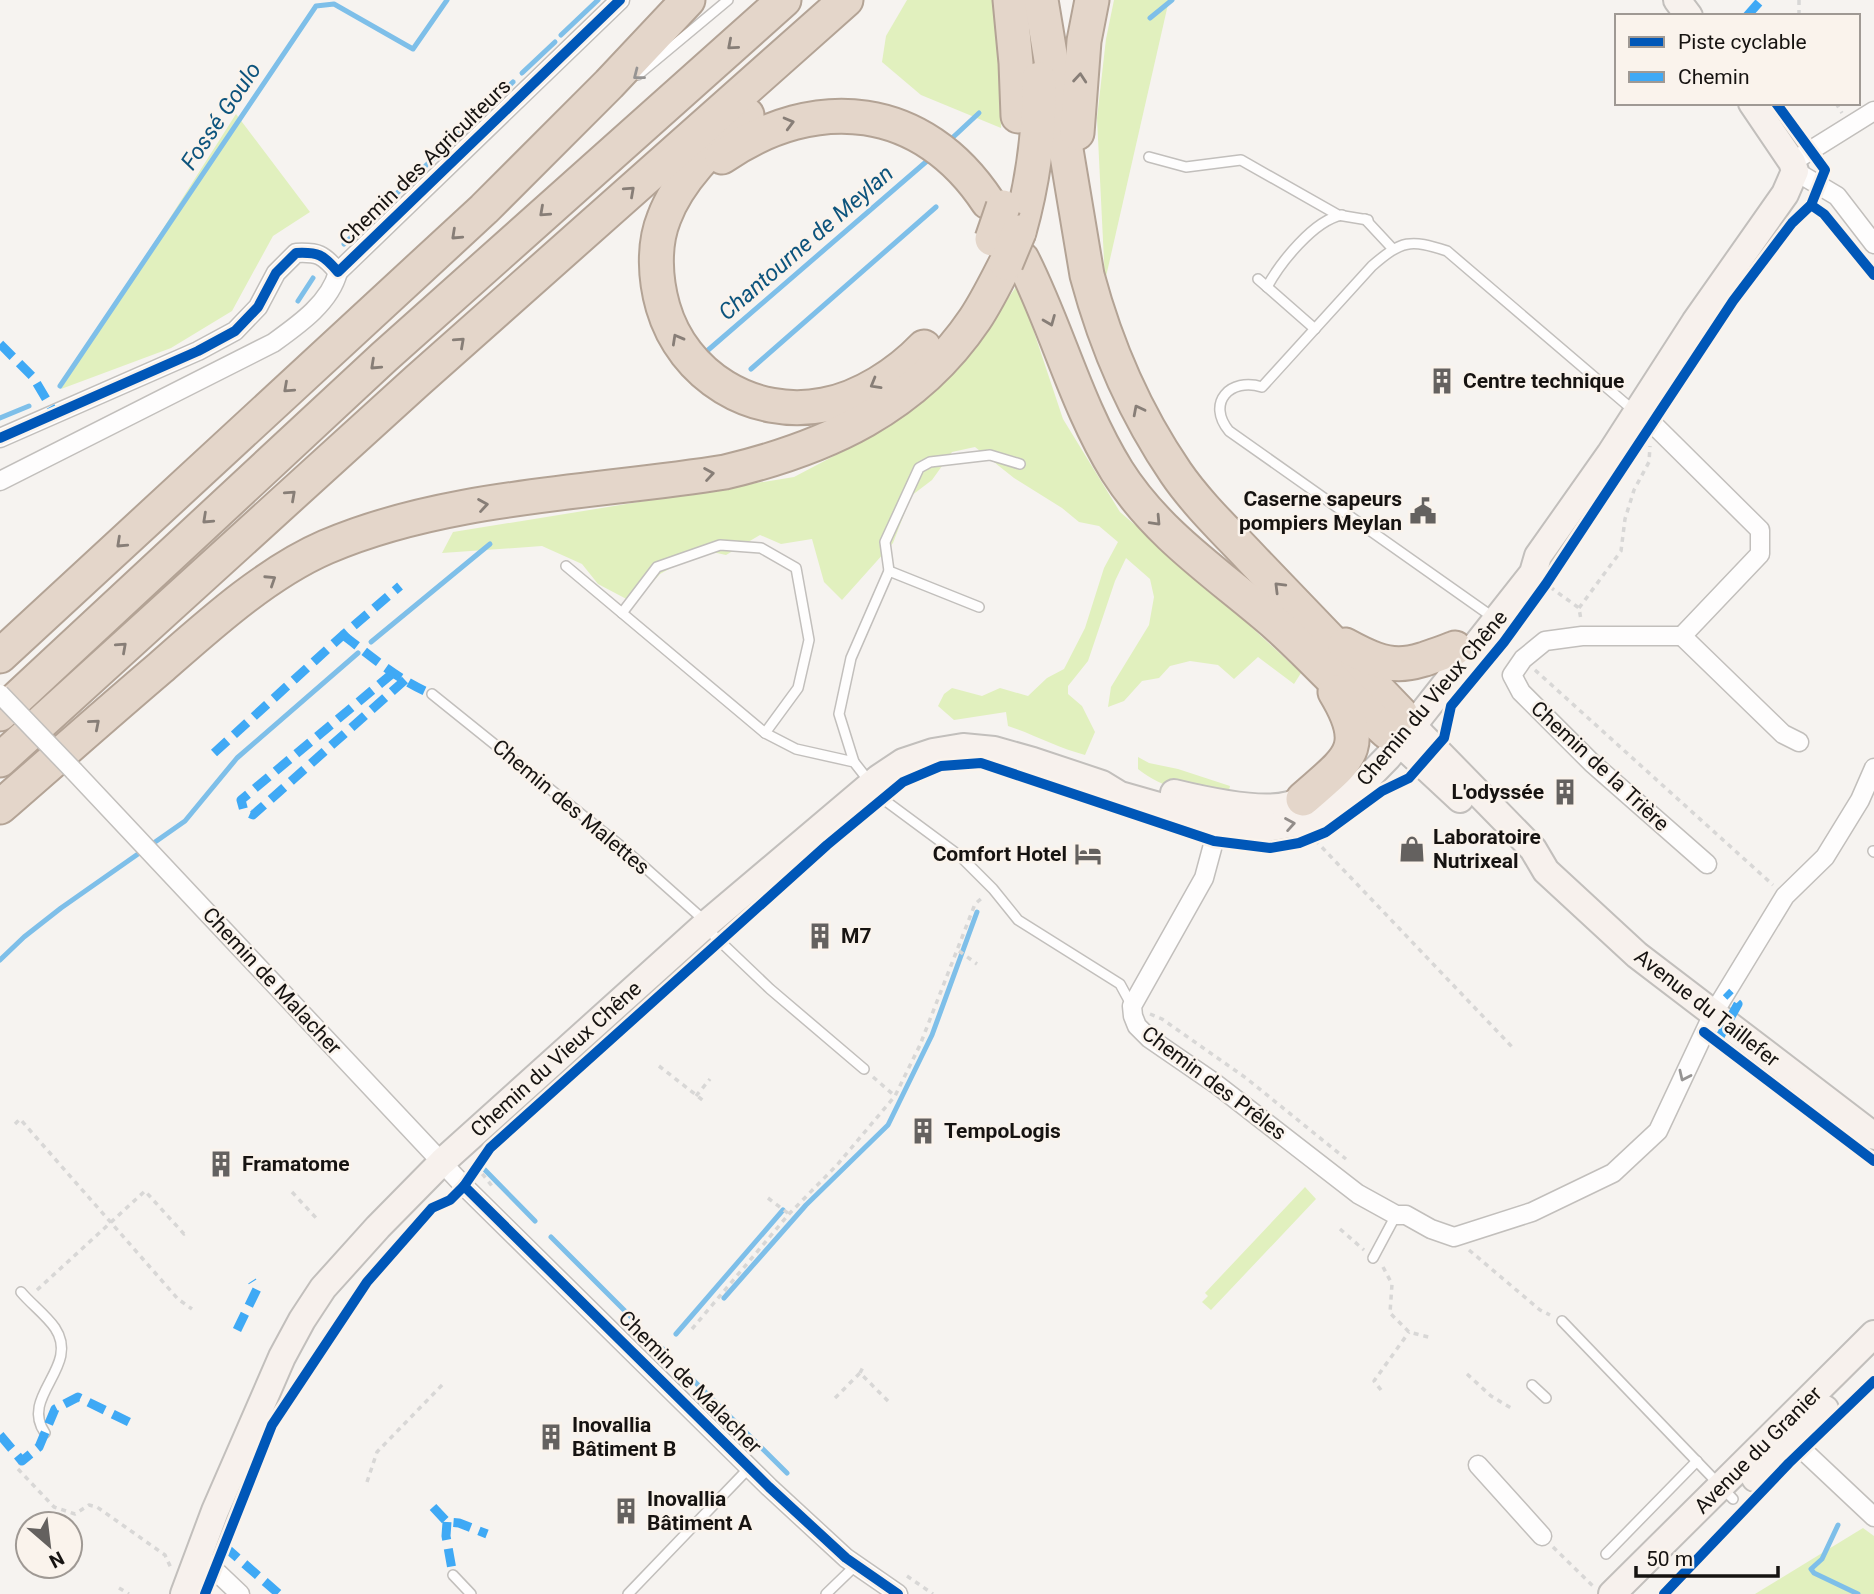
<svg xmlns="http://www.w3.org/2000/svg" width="1874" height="1594" font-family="Roboto,sans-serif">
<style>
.green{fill:#e1f0be}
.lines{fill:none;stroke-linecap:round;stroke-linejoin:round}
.stream{stroke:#7ebfe9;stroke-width:5}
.lane-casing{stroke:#c2bfbc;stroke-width:12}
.street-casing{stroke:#c2bfbc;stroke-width:21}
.secondary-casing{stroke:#c2bfbc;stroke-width:30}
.highway-casing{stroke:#b3a395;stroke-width:37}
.path{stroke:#d8d7d6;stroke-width:3.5;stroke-dasharray:5 5;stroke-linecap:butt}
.lane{stroke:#fefdfd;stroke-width:9}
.street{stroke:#fefdfd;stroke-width:18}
.secondary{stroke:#f7f1ed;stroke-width:26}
.highway{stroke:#e4d6ca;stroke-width:33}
.street-bridge-casing{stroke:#c2bfbc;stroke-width:21;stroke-linecap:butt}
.highway-bridge-casing{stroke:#b3a395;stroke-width:37;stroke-linecap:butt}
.street-bridge{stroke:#fefdfd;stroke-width:18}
.highway-bridge{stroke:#e4d6ca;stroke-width:33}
.quiet{stroke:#3fa9f5;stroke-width:9;stroke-dasharray:18 9;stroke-linecap:butt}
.cycleway-casing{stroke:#faf3ec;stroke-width:15}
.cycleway{stroke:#0057b8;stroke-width:10}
.oneway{stroke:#877e77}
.oneway2{stroke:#969493}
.oneway3{stroke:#928d8a}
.labels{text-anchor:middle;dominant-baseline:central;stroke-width:5;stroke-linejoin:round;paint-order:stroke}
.street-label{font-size:21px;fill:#161311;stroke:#faf3ec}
.poi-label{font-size:21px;font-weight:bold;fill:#161311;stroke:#faf3ec;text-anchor:start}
.water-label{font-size:23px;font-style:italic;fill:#0d547d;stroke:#faf3ec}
</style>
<rect width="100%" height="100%" fill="#f6f3f0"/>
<g class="green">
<polygon points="907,0 999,0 1005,52 1001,128 921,95 882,62 886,36"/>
<polygon points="1114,0 1169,0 1105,281 1097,118 1106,39"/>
<polygon points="236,114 310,212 273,236 232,311 171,348 61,389"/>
<path d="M1018 284 1063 419 1120 512 1222 600 1301 673 1294 684 1258 657 1234 679 1218 665 1190 661 1170 666 1159 678 1142 681 1124 701 1108 707 1111 687 1149 625 1154 597 1150 579 1126 558 1115 581 1088 661 1068 686V694L1082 706 1095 732 1085 755C1058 748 1035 735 1008 726L1006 712 954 720 938 706 944 694 952 688 982 696 1000 688 1028 696 1047 678 1064 669 1085 628 1104 568 1118 542 1099 526 1079 522 1062 508 1014 478 975 447 952 452 932 480 911 496 893 543 842 600 824 582 812 539 781 544 760 535 726 555 703 550 660 574 634 603 598 584 582 564 542 546 442 553 453 532 794 477 889 427 963 364Z"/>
<path d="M1138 757 1149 763 1178 769 1230 786 1227 799C1196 795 1162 789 1138 769Z"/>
<polygon points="1305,1187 1316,1199 1211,1310 1202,1302 1208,1296 1205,1293"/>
<polygon points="1863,1528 1874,1536 1874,1594 1755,1594"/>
</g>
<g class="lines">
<g class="stream">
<polyline points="1150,18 1172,0"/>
<polyline points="561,35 598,0"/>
<polyline points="522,73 555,42"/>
<polyline points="949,141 979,113"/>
<polyline points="344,244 513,82"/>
<polyline points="298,301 313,278"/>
<polyline points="707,351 927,161"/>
<polyline points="751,369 936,207"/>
<polyline points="60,386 316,6 334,4 413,49 447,0"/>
<polyline points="0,418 29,406"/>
<polyline points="371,642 490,544"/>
<polyline points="0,960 24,937 61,908 185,821 237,758 358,653"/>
<polyline points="484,1169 535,1221"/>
<polyline points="551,1237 631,1317"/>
<polyline points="724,1298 806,1205 888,1125 932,1035 977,912"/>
<polyline points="645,1333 663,1349"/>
<polyline points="676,1334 783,1210"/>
<polyline points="684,1371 787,1473"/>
<polyline points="1838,1525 1822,1559 1811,1569 1814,1573 1858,1594"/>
</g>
<g class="lane-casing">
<g id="lane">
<polyline points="638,75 728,0"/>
<polyline points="1149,157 1186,167 1241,160 1338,215 1368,220"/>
<polyline points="1365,219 1392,248"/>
<polyline points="1258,279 1315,329"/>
<path d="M1267 287C1280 263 1314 220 1342 215"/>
<polyline points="566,566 765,733 796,749 854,762 883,799 960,856 993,889 1018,920 1120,984 1132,1006"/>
<polyline points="889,571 885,542 919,468 930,462 990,455 1020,464"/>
<polyline points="622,613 657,567 720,545 761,548 796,568 809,640 798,688 765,733"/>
<path d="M1494 618 1229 431C1206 403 1230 377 1262 387L1372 266C1402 240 1410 239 1447 251L1633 410"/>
<polyline points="432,694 622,847 705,921"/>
<polyline points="854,762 839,714 851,658 889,571 979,607"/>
<polyline points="1873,851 1874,852"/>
<polyline points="705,927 770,989 864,1069"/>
<polyline points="1373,1258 1396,1215"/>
<path d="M21 1292C31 1304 46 1315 55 1328 81 1367 19 1396 45 1433"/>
<polyline points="1562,1321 1733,1499"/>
<polyline points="1532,1385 1546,1398"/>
<polyline points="1606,1554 1697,1461"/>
<polyline points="453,1575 471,1594"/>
<polyline points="628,1594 749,1468"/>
<polyline points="826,1594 856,1565"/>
</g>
</g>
<g class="street-casing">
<g id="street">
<polyline points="1792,162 1874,111"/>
<polyline points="1795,171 1837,196 1874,244"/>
<polyline points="338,272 620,0"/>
<polyline points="1637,414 1652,423 1760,530 1760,554 1682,636 1783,734 1799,742"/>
<path d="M0 438 198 351 235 331 258 307 276 273 296 253C318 252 323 254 338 272"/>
<path d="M0 481 273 343C298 325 330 303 338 272"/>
<polyline points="1682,636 1582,636 1545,641 1523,659 1512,675 1521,692 1592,763 1707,864"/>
<polyline points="74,771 464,1186 769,1487 846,1558 898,1594"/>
<polyline points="1222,824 1214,841 1204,878 1132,1006 1133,1016 1137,1026 1149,1038 1216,1084 1358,1194 1396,1215 1406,1215 1431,1229 1454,1237 1532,1212 1613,1173 1658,1131 1713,1014 1785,896 1825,857 1860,800 1874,768"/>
<polyline points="1786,1431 1807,1454 1874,1517"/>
<polyline points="1478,1465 1542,1536"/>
<polyline points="200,1556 240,1594"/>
</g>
</g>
<g class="secondary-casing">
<g id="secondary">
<polyline points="1677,0 1689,16"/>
<polyline points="1401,714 1533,849 1546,871 1637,955 1874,1136"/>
<polyline points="1388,732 1460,799"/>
<path d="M1174 793C1203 800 1260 813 1289 805 1300 802 1310 796 1319 791"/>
<polyline points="1755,1478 1825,1409"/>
<polyline points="184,1594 215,1511 282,1357 302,1320 323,1288 378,1227 442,1162 704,926 879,778 903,762 933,752 963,747 994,750 1033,761 1102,784 1120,795 1222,824 1266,828 1308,821 1352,794 1388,757 1533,573 1538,556 1610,454 1695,322 1785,194 1795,171 1792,162 1752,103"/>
<polyline points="1612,1594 1874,1334"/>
</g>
</g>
<g class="highway-casing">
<g id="highway">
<polyline points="1010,0 1016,63 1018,116"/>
<path d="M1041 0 1087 275C1106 346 1135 413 1176 473 1198 505 1228 533 1254 561 1303 612 1352 663 1401 714"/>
<path d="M747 115C716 144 679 177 664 218 653 245 655 279 663 307 683 376 753 419 824 405 861 398 898 374 924 347"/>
<polyline points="1077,133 1084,41 1092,0"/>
<path d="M722 157C816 92 923 103 988 202"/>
<path d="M1019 232C1033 182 1040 132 1039 79"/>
<path d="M1022 259C1057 328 1076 405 1117 471 1158 536 1221 576 1277 625 1315 659 1349 698 1387 732"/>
<path d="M1345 645C1394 672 1405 667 1455 648"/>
<polyline points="0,656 484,209 609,84 688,0"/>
<polyline points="0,714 384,357 784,0"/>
<polyline points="0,760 417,381 846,0"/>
<path d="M1303 799C1348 759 1370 750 1335 692"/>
<path d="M0 807C53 761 106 714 160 668 209 625 266 573 326 547 447 495 595 493 725 472 826 448 915 408 975 319 987 301 996 282 1006 263"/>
</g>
</g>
<g class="path">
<polyline points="1799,0 1799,16"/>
<polyline points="1836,103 1842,113"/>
<polyline points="1550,587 1579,608 1581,620"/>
<polyline points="1579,608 1621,551 1625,519 1634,490 1649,462 1650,446"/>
<polyline points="1535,670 1773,885"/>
<polyline points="1315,840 1515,1050"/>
<polyline points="959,951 977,964"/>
<polyline points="1150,1014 1162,1019 1246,1078 1346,1159"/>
<polyline points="659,1066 705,1102"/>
<polyline points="873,1077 895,1096"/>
<polyline points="696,1096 710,1079"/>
<polyline points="15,1124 20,1119 178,1299 192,1309"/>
<polyline points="476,1166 492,1186"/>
<polyline points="292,1192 318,1220"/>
<polyline points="768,1198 789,1214"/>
<polyline points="1340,1229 1364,1250"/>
<polyline points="1469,1250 1540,1310 1550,1315"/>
<polyline points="1383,1267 1392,1284 1390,1313 1409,1332 1432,1338"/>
<polyline points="37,1290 145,1191 184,1234 186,1232"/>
<polyline points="692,1329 789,1214 837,1165 895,1096 920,1045 975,904 983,897"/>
<polyline points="860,1373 864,1365"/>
<polyline points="1467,1374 1491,1396 1511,1408"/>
<polyline points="1381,1390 1374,1381 1409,1332"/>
<polyline points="835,1398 860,1373 889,1402"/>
<polyline points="22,1461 17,1468 54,1507 75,1514 89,1505 97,1507 165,1555 171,1568"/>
<polyline points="367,1482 377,1452 444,1383"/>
<polyline points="1553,1547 1593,1586"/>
<polyline points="907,1576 933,1594"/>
<polyline points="119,1588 129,1594"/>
</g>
<use href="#lane" class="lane"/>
<use href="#street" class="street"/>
<use href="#secondary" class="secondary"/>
<use href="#highway" class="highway"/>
<g class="street-bridge-casing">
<polyline id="street-bridge" points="0,694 74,771"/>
</g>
<g class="highway-bridge-casing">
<g id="highway-bridge">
<polyline points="992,239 1003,207"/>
<polyline points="1006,263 1019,232"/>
</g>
</g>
<use href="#street-bridge" class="street-bridge"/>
<use href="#highway-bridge" class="highway-bridge"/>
<g class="quiet">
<polyline points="1747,16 1761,0"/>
<polyline points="0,344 33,377 55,414"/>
<path d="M343 635C371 656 399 681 432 694"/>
<polyline points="393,673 241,800 244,811 253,815 405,680"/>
<polyline points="214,753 343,635 400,586"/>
<polyline points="1717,1042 1738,1004 1726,992"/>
<polyline points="237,1330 257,1289 252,1281"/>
<polyline points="0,1435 22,1461 39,1447 55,1409 78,1397 137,1426"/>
<polyline points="433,1507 447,1522 459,1523 487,1534"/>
<polyline points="447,1522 446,1536 453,1575"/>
<polyline points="224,1546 279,1594"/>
</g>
<g class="cycleway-casing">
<g id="cycleway">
<polyline points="1811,205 1824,214 1874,275"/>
<path d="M0 438 198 351 235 331 258 307 276 273 296 253C318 252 323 254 338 272L620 0"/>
<polyline points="1704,1032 1874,1161"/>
<polyline points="464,1186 769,1487 846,1558 898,1594"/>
<polyline points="205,1594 272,1425 367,1282 432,1208 450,1200 464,1186 490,1148 827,845 903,782 941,766 981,763 1214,841 1270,848 1299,843 1326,832 1382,791 1409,778 1444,738 1451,706 1504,642 1546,584 1733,301 1792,223 1811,205 1825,170 1776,103"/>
<polyline points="1664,1594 1789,1463 1874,1381"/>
</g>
</g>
<use href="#cycleway" class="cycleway"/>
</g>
<defs><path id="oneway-chevron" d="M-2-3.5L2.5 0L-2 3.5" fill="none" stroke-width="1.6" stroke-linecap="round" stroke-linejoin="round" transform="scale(1.75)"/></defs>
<g class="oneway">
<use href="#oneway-chevron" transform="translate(732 45) rotate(139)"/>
<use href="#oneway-chevron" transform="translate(1080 78) rotate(-85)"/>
<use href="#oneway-chevron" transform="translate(789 123) rotate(-15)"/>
<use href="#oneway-chevron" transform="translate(630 191) rotate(-42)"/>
<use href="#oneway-chevron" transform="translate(544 212) rotate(138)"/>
<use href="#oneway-chevron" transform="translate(456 235) rotate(137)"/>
<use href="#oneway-chevron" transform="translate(1050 321) rotate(68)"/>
<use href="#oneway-chevron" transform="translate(677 339) rotate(-119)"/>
<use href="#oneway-chevron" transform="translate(460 342) rotate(-42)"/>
<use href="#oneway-chevron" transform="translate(375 365) rotate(137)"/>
<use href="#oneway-chevron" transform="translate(875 384) rotate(150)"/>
<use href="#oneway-chevron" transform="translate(288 388) rotate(138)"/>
<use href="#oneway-chevron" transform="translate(1138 410) rotate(-117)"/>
<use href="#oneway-chevron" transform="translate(709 474) rotate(-9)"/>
<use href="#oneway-chevron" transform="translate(291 495) rotate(-42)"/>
<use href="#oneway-chevron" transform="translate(483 505) rotate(-9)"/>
<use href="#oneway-chevron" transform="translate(207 519) rotate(137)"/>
<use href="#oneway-chevron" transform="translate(1156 521) rotate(47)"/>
<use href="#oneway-chevron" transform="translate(121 543) rotate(137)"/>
<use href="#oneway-chevron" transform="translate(271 580) rotate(-33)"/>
<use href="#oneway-chevron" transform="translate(1279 587) rotate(-135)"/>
<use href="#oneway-chevron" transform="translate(122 647) rotate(-42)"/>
<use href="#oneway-chevron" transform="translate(95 724) rotate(-41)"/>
</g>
<g class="oneway2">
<use href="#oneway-chevron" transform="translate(638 75) rotate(142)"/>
<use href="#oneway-chevron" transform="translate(1684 1076) rotate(115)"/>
</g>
<use class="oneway3" href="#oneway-chevron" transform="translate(1290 824) rotate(-10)"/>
<defs>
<g id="building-bare" transform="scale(2.1)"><path d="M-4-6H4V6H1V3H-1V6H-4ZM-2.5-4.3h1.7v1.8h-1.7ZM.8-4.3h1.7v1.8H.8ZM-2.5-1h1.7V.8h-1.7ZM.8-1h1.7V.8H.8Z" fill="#64615f" stroke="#faf3ec" stroke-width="2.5" paint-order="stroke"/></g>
<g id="civic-bare" transform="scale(2.1)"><path d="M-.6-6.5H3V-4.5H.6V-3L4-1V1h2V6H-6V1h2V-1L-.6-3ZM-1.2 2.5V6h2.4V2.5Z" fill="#64615f" stroke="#faf3ec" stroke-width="2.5" paint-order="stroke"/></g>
<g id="shop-bare" transform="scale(2.1)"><path d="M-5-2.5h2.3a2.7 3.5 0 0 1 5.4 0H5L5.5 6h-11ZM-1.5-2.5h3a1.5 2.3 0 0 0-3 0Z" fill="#64615f" stroke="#faf3ec" stroke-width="2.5" paint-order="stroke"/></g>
<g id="hotel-bare" transform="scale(2.1)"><path d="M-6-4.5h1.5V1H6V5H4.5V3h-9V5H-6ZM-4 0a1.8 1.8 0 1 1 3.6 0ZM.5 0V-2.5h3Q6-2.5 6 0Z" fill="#64615f" stroke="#faf3ec" stroke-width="2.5" paint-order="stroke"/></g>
</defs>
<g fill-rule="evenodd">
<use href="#building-bare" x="1442" y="381"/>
<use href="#civic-bare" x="1423" y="511"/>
<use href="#building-bare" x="1565" y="792"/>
<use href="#shop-bare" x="1412" y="849"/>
<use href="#hotel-bare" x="1088" y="854"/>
<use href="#building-bare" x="820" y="936"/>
<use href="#building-bare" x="923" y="1131"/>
<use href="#building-bare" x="221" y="1164"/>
<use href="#building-bare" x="551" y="1437"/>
<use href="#building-bare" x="626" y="1511"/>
</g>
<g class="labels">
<g class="street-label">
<text transform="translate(425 162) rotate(-44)">Chemin des Agriculteurs</text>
<text transform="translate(1432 698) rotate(-50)">Chemin du Vieux Chêne</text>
<text transform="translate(1600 766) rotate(43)">Chemin de la Trière</text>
<text transform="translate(571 807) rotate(40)">Chemin des Malettes</text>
<text transform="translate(272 981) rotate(47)">Chemin de Malacher</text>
<text transform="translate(1707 1008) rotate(38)">Avenue du Taillefer</text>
<text transform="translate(556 1059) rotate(-42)">Chemin du Vieux Chêne</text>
<text transform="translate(1214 1083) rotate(37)">Chemin des Prêles</text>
<text transform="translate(690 1382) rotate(45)">Chemin de Malacher</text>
<text transform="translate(1758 1450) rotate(-45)">Avenue du Granier</text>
</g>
<g class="poi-label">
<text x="1463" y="381">Centre technique</text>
<text x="1402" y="499" text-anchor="end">Caserne sapeurs<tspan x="1402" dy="24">pompiers Meylan</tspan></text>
<text x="1544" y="792" text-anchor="end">L'odyssée</text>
<text x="1433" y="837">Laboratoire<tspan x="1433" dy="24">Nutrixeal</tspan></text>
<text x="1067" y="854" text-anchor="end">Comfort Hotel</text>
<text x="841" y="936">M7</text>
<text x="944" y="1131">TempoLogis</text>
<text x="242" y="1164">Framatome</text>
<text x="572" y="1425">Inovallia<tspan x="572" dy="24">Bâtiment B</tspan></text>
<text x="647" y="1499">Inovallia<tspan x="647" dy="24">Bâtiment A</tspan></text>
</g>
<g class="water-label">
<text transform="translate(221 116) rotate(-56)">Fossé Goulo</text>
<text transform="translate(806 243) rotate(-41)">Chantourne de Meylan</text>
</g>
</g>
<rect x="1615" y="14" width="245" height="91" fill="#faf3ec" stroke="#9f9994" stroke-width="2"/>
<rect x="1629" y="37" width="35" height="10" fill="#0057b8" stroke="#9f9994" stroke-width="2"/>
<text x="1678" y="49" font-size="21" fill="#161311">Piste cyclable</text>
<rect x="1629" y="72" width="35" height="10" fill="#3fa9f5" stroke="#9f9994" stroke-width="2"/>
<text x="1678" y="84" font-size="21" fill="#161311">Chemin</text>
<g transform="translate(49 1545) rotate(152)"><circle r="33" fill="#faf3ec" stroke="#9f9994" stroke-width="2"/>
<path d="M0-5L12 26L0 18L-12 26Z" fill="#64615f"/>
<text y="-10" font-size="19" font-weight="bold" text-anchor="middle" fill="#161311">N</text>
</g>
<path d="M1636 1566v10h142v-10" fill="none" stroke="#161311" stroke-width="3.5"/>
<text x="1646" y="1566" font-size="21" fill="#161311" stroke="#faf3ec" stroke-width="5" paint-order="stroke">50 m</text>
</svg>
